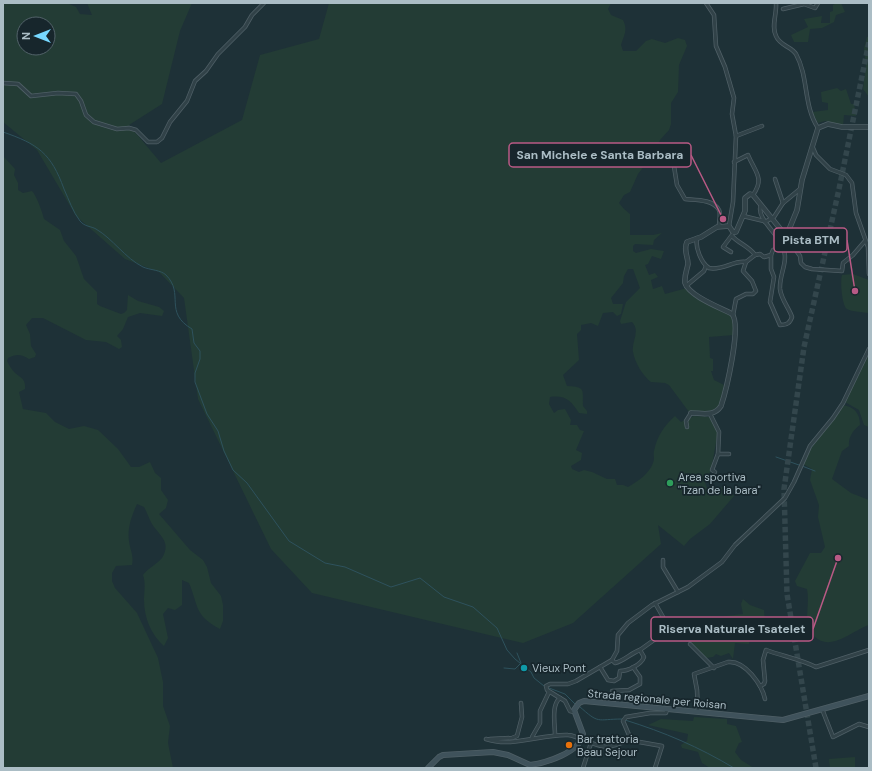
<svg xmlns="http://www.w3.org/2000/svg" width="872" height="771" font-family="'DM Sans',sans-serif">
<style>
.green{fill:#233c35;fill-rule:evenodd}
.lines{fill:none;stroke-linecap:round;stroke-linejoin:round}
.stream{stroke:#2e525d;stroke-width:1}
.motorway-tunnel{stroke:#33464c;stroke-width:5.5;stroke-dasharray:5.5 3;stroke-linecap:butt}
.minor-casing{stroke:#4f5f66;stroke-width:4.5}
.tertiary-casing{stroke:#4f5f66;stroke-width:5.5}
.secondary-casing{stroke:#4f5f66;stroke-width:6}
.minor{stroke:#314248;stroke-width:3}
.tertiary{stroke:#314248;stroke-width:4}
.secondary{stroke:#3f525b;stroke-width:4.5}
.leisure-dot{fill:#2e9e5b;stroke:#17262c;stroke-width:1.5}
.culture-dot{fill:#0f9aa8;stroke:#17262c;stroke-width:1.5}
.food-dot{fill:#e8710a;stroke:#17262c;stroke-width:1.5}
.labels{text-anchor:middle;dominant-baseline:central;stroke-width:3.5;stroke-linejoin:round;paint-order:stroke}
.poi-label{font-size:11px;fill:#abbdc5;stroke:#17262c;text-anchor:start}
.street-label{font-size:11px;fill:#abbdc5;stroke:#17262c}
.leader{fill:none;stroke:#b95a85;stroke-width:1.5}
.callout-dot{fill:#b95a85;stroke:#17262c;stroke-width:1.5}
.callout{fill:#17262c;stroke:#b95a85;stroke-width:1.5}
.callout-label{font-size:12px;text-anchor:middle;font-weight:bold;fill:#abbdc5}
</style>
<rect width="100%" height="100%" fill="#1e3137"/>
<g class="green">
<path d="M3 3H67L76 7 80 14 92 15 87 3H192L180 31 162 104 129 125 161 163 242 120 260 55 319 39 329 3H611L608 9 611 15 623 20C628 30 624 35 621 45L623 51H636L646 41 652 39 665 43 678 38 685 40 687 46 679 65 678 92 671 103V124L669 130 660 140 654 153 638 174 630 192 624 195 619 203 624 209 630 214V235H653L662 233 654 240 653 245 635 244 633 246V251L636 253 651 249 664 251 661 259 652 256 648 264 645 265 649 275 655 273 658 277 651 280 653 289 662 286 665 294 687 288 733 317 734 335 709 337 710 358 713 359V371H711L714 380 724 385C718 415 718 411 689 412L669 385 665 383 651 382C643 376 635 363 633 352 631 342 641 331 632 322L621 324 620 321 626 302 640 288 633 269H628L624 276 623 283 611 298 613 304H623L621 314 617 316 613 312 603 313 598 326 591 323 581 325V330L577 334 579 360 563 375 567 386C587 387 582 390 583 406L587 411V414L579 413C571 401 566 395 550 397L549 404 554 413 558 410 565 409 571 420 570 425H577L580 430 584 431 576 450 582 453 581 460 571 466 572 469 579 472 584 470 592 472 607 479H615L617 485H623L628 487C638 481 649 474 653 463 655 459 653 455 654 451 657 436 664 426 675 416L681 422 694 416 710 417 718 431 711 471 704 480 709 493 726 485 734 496 710 524 690 539 684 546 658 525 661 544 573 623 523 643 312 593 271 549 198 399 184 298 159 272 125 259 76 216 37 150 3 122ZM24 24H48V48H24Z"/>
<polygon points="837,3 841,3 845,12 836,15 834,22 822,28 810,29 808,42 794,42 791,35 808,27 804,19 822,16 821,23 830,23 830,12 833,11 833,5"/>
<polygon points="867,37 869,37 869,97 863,89 866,64 864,48"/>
<polygon points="837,88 841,91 846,89 851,104 854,104 856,116 844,115 843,126 825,121 818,123 812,112 828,110 828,103 822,102 821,92"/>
<path d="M3 156 15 169 14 175 18 183V190L23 193 32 191C36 195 43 213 44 219L60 230 64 241 76 256 84 279 97 292V304L100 306 121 314 124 313 127 310 128 295 138 301 159 307 164 311 162 316 140 313 128 317 123 329 117 336 121 340 122 347 119 349 106 342 86 340 43 318H32L26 325 30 334 31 346 36 354 35 357 29 359C21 354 16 354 8 358L7 361C9 365 12 370 15 373 21 378 26 379 25 389L19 392 23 409 46 413 55 422 69 429 84 426 98 430 118 449 131 467H139L150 462 155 473 161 478V490L168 500 166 508 159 514 190 550 203 560 207 567 211 583 221 596 223 605V621L220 629C194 615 199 607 189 583L182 580V605L175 610 168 608 163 614 168 638 164 646C151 635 144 617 144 600 144 591 146 584 143 575 148 568 157 564 162 558 172 542 159 535 152 524 149 519 147 512 144 507L137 504C132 515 127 528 129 541 130 550 134 555 132 565L116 566 112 573V581L115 588 137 613 158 658 163 682V706L170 726 168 743 173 768H3Z"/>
<path d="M853 274 869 280V313C863 312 852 312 847 309 842 306 840 281 842 275Z"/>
<polygon points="869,353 869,427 864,425 859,410 845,402"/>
<path d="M843 405C854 407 860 413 860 425 854 429 848 437 849 446L842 451 832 479 851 493 869 500V625C853 630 831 652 815 637 810 632 808 627 807 620 807 610 809 599 807 589L797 586 795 581 810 553H821L825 547 818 517 819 505 810 480 812 469 803 464 809 451Z"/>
<polygon points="743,599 750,605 764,610 766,640 750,638 749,644 735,643 733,659 729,653 721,656 716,654 713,657 706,658 691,645 691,642 720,618 726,616 743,614 741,604"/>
<polygon points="694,717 727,719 727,724 736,726 742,742 739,743 735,752 741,760 754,768 710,768 702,763 698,752 682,748 681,745 687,741 688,734 648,725 661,719 693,721"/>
<polygon points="855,757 855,768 830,768 829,759"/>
</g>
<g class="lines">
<g class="stream">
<path d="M3 132C38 144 51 153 64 189 69 200 73 212 80 221 85 227 91 226 96 229 113 239 125 258 143 267 150 270 161 270 166 275 185 294 163 312 192 329L194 343 200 351V359L195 373V382L207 414 218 431 224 451 233 470 247 483 289 541 325 563 345 567 391 587 420 578 444 597 473 607 497 628 507 650 515 659 531 672 534 678 544 686"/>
<polyline points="776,457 799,465"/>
<polyline points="802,466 815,471"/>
<polyline points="504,668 515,669 521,663 517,653"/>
<polyline points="549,688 565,694 575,704"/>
<path d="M579 706C600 725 596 719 622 719"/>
<path d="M625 720C664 732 699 747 734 768"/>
</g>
<polyline class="motorway-tunnel" points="816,768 787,594 784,489 804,347 839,189 869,42"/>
<g class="minor-casing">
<g id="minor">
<polyline points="706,3 714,15 716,46 725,67 734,98 732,114 736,136 733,202 729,226"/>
<path d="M776 3C777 14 771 26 776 36 780 46 791 46 796 54 809 78 803 105 818 128"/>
<polyline points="783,9 804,4 815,8 818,3"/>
<polyline points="3,83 18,84 31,96 58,93 76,94 81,101 86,115 94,122 117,129 129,128 136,130 148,142 157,142 162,138 170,122 187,101 195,81 206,71 218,54 245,27 252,15 264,3"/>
<polyline points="736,136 762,126"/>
<polyline points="813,148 816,155 830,169 846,175 852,183 856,213 868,247 869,274"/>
<path d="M673 160 677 185 685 199C695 200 713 199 719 210 721 214 719 221 719 226"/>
<path d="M734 162 748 155C755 172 765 178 753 195"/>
<polyline points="775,179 783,203"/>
<path d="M761 205C755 217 779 235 783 247 789 262 779 274 780 289 781 299 789 308 792 317 790 323 787 325 780 325L770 302 774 277 771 269V255"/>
<polyline points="743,216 764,221"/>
<polyline points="765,222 774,217 783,203 800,189"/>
<path d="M732 236C738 243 750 247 755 255"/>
<path d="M697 238C695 247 701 263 709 268 722 271 734 260 746 262"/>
<polyline points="731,252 723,247 732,235"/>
<polyline points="686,286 704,271 706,266"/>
<polyline points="733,315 736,299 746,294 753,294 756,291 752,281 743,271 746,262 755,255 760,254 764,257 771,255 773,250 793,246 800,256 801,263 805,267 812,269 842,271 843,263 853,255 865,241"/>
<polyline points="710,414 719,432 718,454 712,470 715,472"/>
<polyline points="687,427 686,421 691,413"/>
<polyline points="718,454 729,454"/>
<polyline points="663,560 663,567 678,592"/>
<polyline points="690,644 714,668"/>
<polyline points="640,650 665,632 663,617 655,603"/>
<path d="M600 667 608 680 614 681 619 678 620 671C628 671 641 665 644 657L640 650C631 653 624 661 615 663L612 660"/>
<path d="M760 686 764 684 765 681 763 660 766 650C782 656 800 659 816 667L869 650"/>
<polyline points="612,691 629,690 640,684 640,677 633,667"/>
<polyline points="560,698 547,690 546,686 550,684 568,684 576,681 612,660 617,651 618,635 628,623 652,605 688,587 722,562 735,545 785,498 794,482 810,446 833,418 843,403 869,349"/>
<polyline points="822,709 833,737 859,724 869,727"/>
<path d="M698 712 697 690 694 674 728 662C745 660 762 685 765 699"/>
<path d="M555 735C555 724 551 705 560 698L565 701 570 711 574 712"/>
<polyline points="532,737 540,723 540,711 549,692"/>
<path d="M486 739C513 748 540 734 568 735 573 735 577 738 582 739 602 748 608 750 628 740L629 735 623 721 626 717 650 713H666L667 709"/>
<polyline points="490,739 512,738 517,736 522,717 521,703"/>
<polyline points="628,740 662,746 655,768"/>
<polyline points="583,768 591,743"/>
</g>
</g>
<g class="tertiary-casing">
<path id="tertiary" d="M691 413C702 413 714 417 721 406 726 391 742 325 732 314 721 308 689 296 685 283 684 276 687 270 688 264 688 256 683 250 687 242L701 237 717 227 729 226 733 232H736L745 211V198L750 194 753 195 782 231 788 232 797 210 802 180 818 128 828 124 842 127H869"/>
</g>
<g class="secondary-casing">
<path id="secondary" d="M428 768 439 757 443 755 493 752 508 755 530 765C546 763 581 752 583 734L574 710 579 703 584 701 783 720 869 696"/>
</g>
<use href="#minor" class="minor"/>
<use href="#tertiary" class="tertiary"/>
<use href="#secondary" class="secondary"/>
</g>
<circle class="leisure-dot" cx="670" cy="483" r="4"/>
<circle class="culture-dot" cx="524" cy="668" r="4"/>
<circle class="food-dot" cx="569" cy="745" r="4"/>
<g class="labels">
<g class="poi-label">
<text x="678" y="477">Area sportiva<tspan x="678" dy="13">"Tzan de la bara"</tspan></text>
<text x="532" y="668">Vieux Pont</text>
<text x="577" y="739">Bar trattoria<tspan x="577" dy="13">Beau Sejour</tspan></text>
</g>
<g class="street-label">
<text transform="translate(657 699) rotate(5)">Strada regionale per Roisan</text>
</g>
</g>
<path class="leader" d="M723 219L691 155M855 291L847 240M838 558L813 629"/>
<g class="callout-dot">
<circle cx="723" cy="219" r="4"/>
<circle cx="855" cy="291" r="4"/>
<circle cx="838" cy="558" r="4"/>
</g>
<g class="callout">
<rect x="509" y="143" width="182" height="24" rx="4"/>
<rect x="774" y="228" width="73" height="24" rx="4"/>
<rect x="651" y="617" width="162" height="24" rx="4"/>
</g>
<g class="callout-label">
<text x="600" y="159">San Michele e Santa Barbara</text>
<text x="811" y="244">Pista BTM</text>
<text x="732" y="633">Riserva Naturale Tsatelet</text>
</g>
<rect width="872" height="771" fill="none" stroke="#abbdc5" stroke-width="8"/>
<g transform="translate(36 36) rotate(270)"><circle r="19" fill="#17262c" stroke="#526269"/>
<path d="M0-3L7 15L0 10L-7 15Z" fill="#76d8ff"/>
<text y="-6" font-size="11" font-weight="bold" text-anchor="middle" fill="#abbdc5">N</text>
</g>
</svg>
